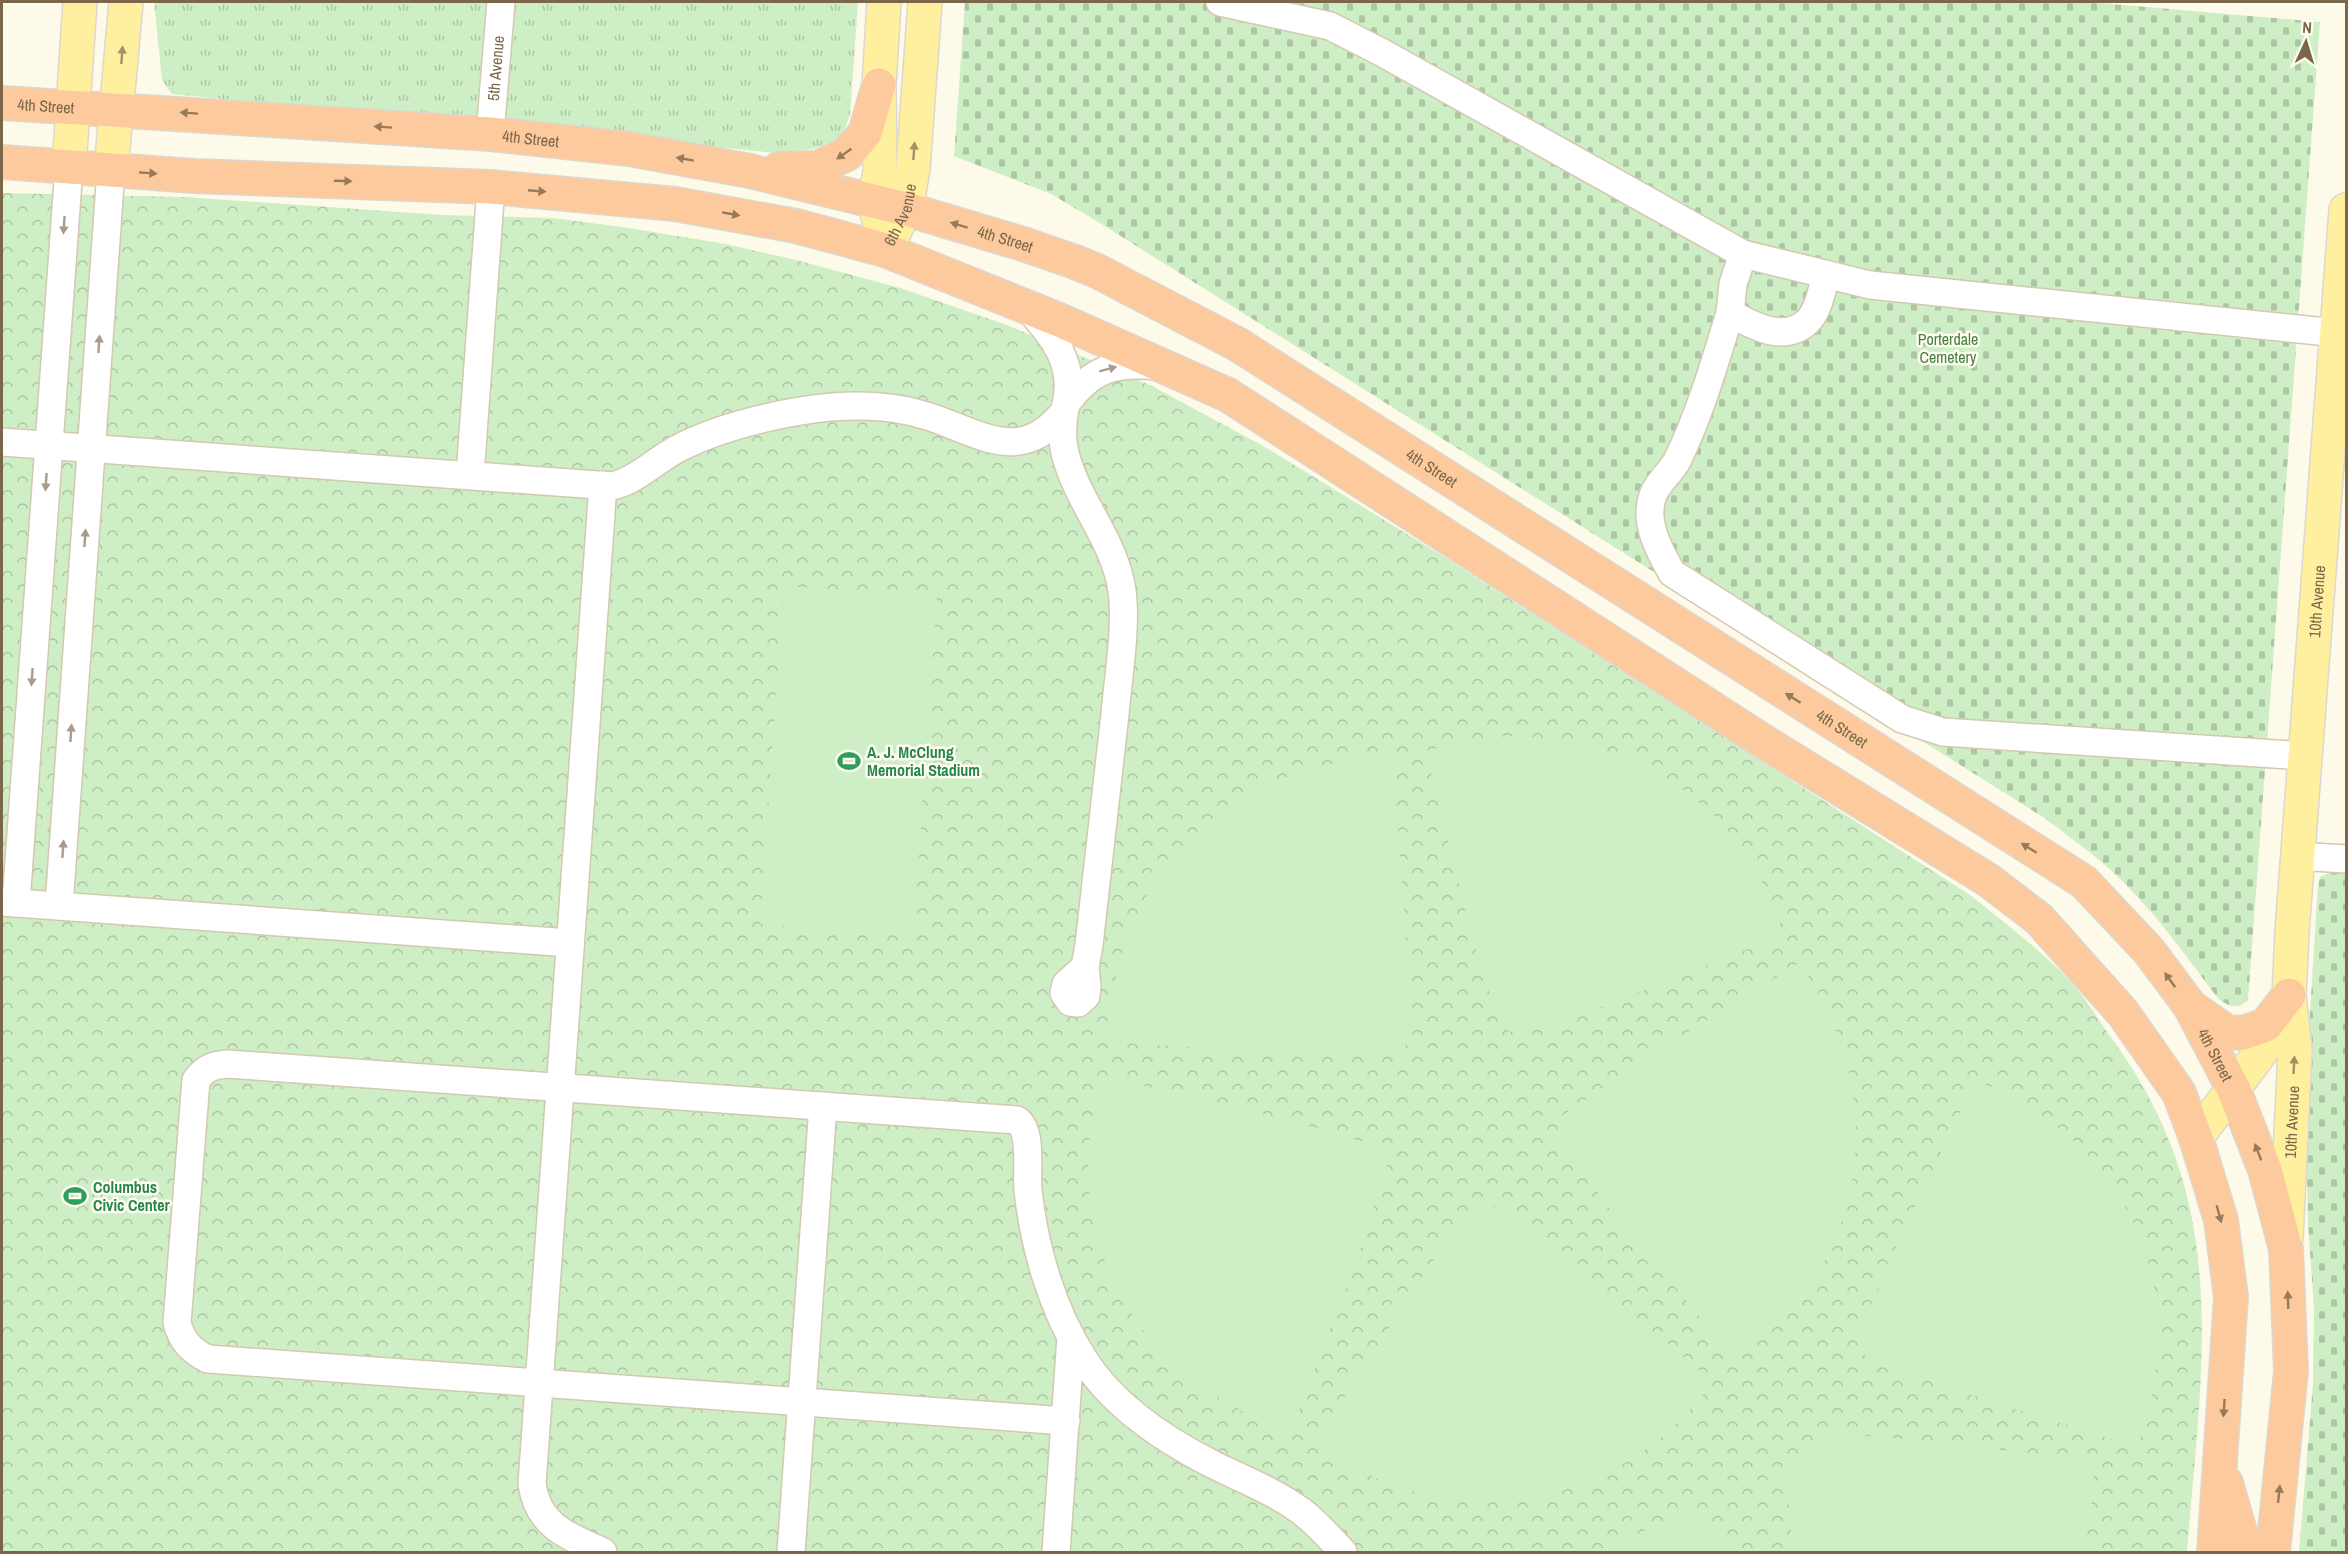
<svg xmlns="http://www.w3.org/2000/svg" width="2348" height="1554" font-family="'Archivo Narrow',sans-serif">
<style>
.grass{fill:url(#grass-tufts)}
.cemetery{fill:url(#cemetery-stones)}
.park{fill:url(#park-crowns)}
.garden{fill:#ceeec6}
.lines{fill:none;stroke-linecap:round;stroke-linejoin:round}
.minor-casing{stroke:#d5c8b0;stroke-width:30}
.major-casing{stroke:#ddd7d0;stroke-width:36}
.highway-casing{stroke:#ddd7d0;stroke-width:36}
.minor{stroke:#fff;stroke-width:27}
.major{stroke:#fff0a0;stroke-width:33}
.highway{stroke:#fcca9c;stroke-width:33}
.oneway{fill:#a38f64}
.oneway2{fill:#967a5a}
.oneway3{fill:#aa9c89}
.labels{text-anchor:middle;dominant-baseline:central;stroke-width:5;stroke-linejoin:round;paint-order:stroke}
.street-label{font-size:16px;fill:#7c664a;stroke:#fffdf2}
.park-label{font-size:16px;fill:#458240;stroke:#fffdf2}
.leisure-label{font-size:16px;font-weight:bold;fill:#27864d;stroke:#fffdf2;text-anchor:start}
</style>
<defs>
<pattern id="grass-tufts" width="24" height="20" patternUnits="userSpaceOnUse" patternTransform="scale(1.5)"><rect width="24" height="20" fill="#ceeec6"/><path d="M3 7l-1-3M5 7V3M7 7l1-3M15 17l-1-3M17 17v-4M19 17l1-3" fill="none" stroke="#acc5a3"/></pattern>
<pattern id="cemetery-stones" width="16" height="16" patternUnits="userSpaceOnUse" patternTransform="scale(1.5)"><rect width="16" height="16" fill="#ceeec6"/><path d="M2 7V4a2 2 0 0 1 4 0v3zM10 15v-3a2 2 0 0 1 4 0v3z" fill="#acc5a3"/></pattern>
<pattern id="park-crowns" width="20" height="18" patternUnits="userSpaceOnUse" patternTransform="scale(1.5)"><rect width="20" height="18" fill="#ceeec6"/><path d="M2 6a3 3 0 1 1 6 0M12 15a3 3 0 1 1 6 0" fill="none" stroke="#acc5a3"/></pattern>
</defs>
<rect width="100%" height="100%" fill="#fefaea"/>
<polygon class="grass" points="154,2 858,2 850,115 841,138 813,149 776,153 172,94 162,80"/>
<g class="cemetery">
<path d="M965 2H2088L2320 22 2248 1000C2237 1011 2227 1006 2217 997 2182 950 2148 903 2104 864 2085 848 2065 834 2046 819L1100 223 1051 194 954 156Z"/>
<polygon points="2334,870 2346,871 2346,1552 2299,1552 2313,1384 2314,1308 2308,1223 2305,1091 2318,885 2320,877"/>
</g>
<path class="park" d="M2 193 185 197 442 215 553 218 629 228 726 244 800 261 900 288 1007 325 1152 386 1265 447 1443 556 1970 895C2004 922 2039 949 2070 981 2085 997 2097 1018 2110 1036 2134 1069 2155 1104 2170 1143 2222 1272 2197 1418 2187 1552H2Z"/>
<g class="garden">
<polygon points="784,586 937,597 913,935 760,924"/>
<path d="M1511 736C1644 739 1743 808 1784 935L1607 1005 1518 1035 1500 1027 1471 932 1426 751 1481 738Z"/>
<path d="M1366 758H1393L1407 947 1409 1041 1396 1055 1296 1054 1109 1042C1110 887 1213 776 1366 758Z"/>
<path d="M1799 963C1880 1074 1877 1230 1774 1327 1762 1339 1748 1349 1735 1359L1613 1213 1557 1138 1559 1118 1638 1063Z"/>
<path d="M1102 1076C1195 1098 1287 1118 1378 1146L1388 1162 1358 1257 1291 1431C1134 1380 1054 1235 1102 1076Z"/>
<path d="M1975 1080C2129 1141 2196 1292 2137 1447L1955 1390 1867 1358 1858 1340 1896 1247Z"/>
<path d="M1490 1203 1570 1262 1713 1382C1615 1515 1449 1539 1315 1444 1366 1364 1415 1283 1471 1207Z"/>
<polygon points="1824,1433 1907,1439 2095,1461 2091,1510 2082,1552 1792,1552 1787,1472"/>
<polygon points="1692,1508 1708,1513 1726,1552 1599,1552"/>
</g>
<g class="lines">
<g class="minor-casing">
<g id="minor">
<polyline points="1220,2 1330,26 1381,52 1743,254 1870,285 2337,333"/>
<path id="s1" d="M490 134 501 2"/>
<path d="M1743 254 1733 284 1730 313C1753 326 1784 343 1807 322 1819 311 1822 289 1826 274"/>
<path d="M1027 307C1052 335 1076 363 1066 404 1062 421 1061 436 1065 453 1077 502 1115 540 1122 591 1127 626 1118 678 1115 714 1107 791 1098 868 1089 945L1085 967 1066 984 1064 993 1070 1002 1078 1003 1086 996 1087 986 1085 967"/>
<path d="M1730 313C1715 362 1700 414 1677 461 1671 472 1658 482 1653 495 1643 522 1659 550 1672 573L1902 719 1943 732 2305 756"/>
<path d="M1066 404C1092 368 1115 362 1158 366"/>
<path d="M2 442 612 486C636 481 657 459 679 448 725 424 807 405 860 406 882 406 905 409 927 416 978 432 1019 466 1062 414"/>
<polyline points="470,475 491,187"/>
<path d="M603 485 532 1484C538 1527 569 1536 603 1552"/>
<polyline points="2297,856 2346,859"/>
<polyline points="2,902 570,943"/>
<polyline points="16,903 69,167"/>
<polyline points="59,906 111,170"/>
<path d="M1066 1421 208 1359C191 1351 182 1341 177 1323L196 1080C205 1068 213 1065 228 1064L1017 1120C1033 1132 1026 1171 1028 1190 1034 1247 1052 1309 1083 1358 1113 1407 1166 1441 1216 1466 1245 1480 1275 1492 1301 1511 1317 1523 1330 1538 1343 1552"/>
<polyline points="791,1552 823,1106"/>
<polyline points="1056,1552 1071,1337"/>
</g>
</g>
<g class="major-casing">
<g id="major">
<polyline points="69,167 80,2"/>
<polyline points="111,170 126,2"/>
<polyline points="881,230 875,202 880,171 879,85 884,2"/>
<path id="s2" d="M885 250 906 209 913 169 925 2"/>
<polyline points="2196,1138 2279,1028 2287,1000"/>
<path id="s3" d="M2286 1238 2295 1050 2289 995 2292 932 2346 210"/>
</g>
</g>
<g class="highway-casing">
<g id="highway">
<path id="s4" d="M2 103 490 134 629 149 750 171 906 209 1023 244 1075 262 1097 271 1237 344 2084 882 2149 951 2190 1006 2234 1090 2265 1170 2286 1249 2291 1371 2273 1552"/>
<polyline points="2,162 194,176 491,187 675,204 796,226 885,250 1059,320 1228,395 1766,743 1988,880 2039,919 2123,1013 2179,1093 2196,1138 2221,1220 2231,1297 2214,1552"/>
<polyline points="779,169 817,168 847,154 865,133 879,85"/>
<polyline points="2191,1007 2227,1032 2243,1033 2266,1025 2289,995"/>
<polyline points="2226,1483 2241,1535 2240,1552"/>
</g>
</g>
<use href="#minor" class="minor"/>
<use href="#major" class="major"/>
<use href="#highway" class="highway"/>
</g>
<defs><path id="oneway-solid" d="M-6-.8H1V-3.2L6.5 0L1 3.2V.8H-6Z" transform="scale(1.5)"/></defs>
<g class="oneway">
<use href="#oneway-solid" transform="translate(122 55) rotate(-86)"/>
<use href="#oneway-solid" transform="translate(914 151) rotate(-86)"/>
<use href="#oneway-solid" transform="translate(2294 1065) rotate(-87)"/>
</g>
<g class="oneway2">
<use href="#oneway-solid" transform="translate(189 113) rotate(-176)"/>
<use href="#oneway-solid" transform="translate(383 127) rotate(-176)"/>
<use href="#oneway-solid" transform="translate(844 154) rotate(145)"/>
<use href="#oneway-solid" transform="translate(685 159) rotate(-170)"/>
<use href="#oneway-solid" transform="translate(148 173) rotate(4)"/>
<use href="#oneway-solid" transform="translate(343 181) rotate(2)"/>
<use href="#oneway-solid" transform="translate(537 191) rotate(5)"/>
<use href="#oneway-solid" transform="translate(731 214) rotate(10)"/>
<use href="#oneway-solid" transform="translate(959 225) rotate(-163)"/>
<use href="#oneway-solid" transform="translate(1793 698) rotate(-148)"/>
<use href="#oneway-solid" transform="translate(2029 848) rotate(-148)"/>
<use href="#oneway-solid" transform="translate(2170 980) rotate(-126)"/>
<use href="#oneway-solid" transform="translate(2258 1152) rotate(-111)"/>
<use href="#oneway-solid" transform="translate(2219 1214) rotate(75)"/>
<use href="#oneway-solid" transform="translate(2288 1300) rotate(-92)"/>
<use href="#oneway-solid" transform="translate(2224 1408) rotate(94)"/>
<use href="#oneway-solid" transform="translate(2279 1494) rotate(-84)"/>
</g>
<g class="oneway3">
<use href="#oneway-solid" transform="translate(64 225) rotate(94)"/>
<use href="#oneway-solid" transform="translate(99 344) rotate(-86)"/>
<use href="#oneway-solid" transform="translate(1108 369) rotate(-15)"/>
<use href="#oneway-solid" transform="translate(46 482) rotate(94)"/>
<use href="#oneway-solid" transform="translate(85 538) rotate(-86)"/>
<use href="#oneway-solid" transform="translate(32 677) rotate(94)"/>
<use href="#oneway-solid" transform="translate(71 733) rotate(-86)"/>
<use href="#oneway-solid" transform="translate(63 849) rotate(-86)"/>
</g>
<defs>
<g id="stadium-bare" transform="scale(1.8)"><path d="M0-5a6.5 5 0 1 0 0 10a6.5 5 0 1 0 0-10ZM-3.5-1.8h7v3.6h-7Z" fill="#2e9e5b" stroke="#fffdf2" stroke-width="2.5" paint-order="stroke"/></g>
</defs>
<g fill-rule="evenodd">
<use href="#stadium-bare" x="849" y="761"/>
<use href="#stadium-bare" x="75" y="1196"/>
</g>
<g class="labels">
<g class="street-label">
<text stroke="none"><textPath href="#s1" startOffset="66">5th Avenue</textPath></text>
<text stroke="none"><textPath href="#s4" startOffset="44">4th Street</textPath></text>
<text stroke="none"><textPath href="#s4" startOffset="530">4th Street</textPath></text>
<text stroke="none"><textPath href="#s2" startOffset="39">6th Avenue</textPath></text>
<text stroke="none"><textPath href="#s4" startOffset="1016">4th Street</textPath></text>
<text stroke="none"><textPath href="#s4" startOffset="1502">4th Street</textPath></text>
<text stroke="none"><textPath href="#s3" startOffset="638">10th Avenue</textPath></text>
<text stroke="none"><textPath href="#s4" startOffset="1988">4th Street</textPath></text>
<text stroke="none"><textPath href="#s4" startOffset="2493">4th Street</textPath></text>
<text stroke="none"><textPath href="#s3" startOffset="116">10th Avenue</textPath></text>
</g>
<g class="park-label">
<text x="1948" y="339">Porterdale<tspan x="1948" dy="18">Cemetery</tspan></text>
</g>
<g class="leisure-label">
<text x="867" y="752">A. J. McClung<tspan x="867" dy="18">Memorial Stadium</tspan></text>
<text x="93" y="1187">Columbus<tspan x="93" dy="18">Civic Center</tspan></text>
</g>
</g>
<rect width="2348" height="1554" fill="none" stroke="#7c664a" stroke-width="6"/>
<g transform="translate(2306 42) rotate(4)" stroke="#fffdf2" stroke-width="4.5" paint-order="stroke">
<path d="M0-4.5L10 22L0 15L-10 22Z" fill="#7c664a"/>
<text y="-9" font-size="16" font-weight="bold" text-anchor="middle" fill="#7c664a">N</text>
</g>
</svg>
